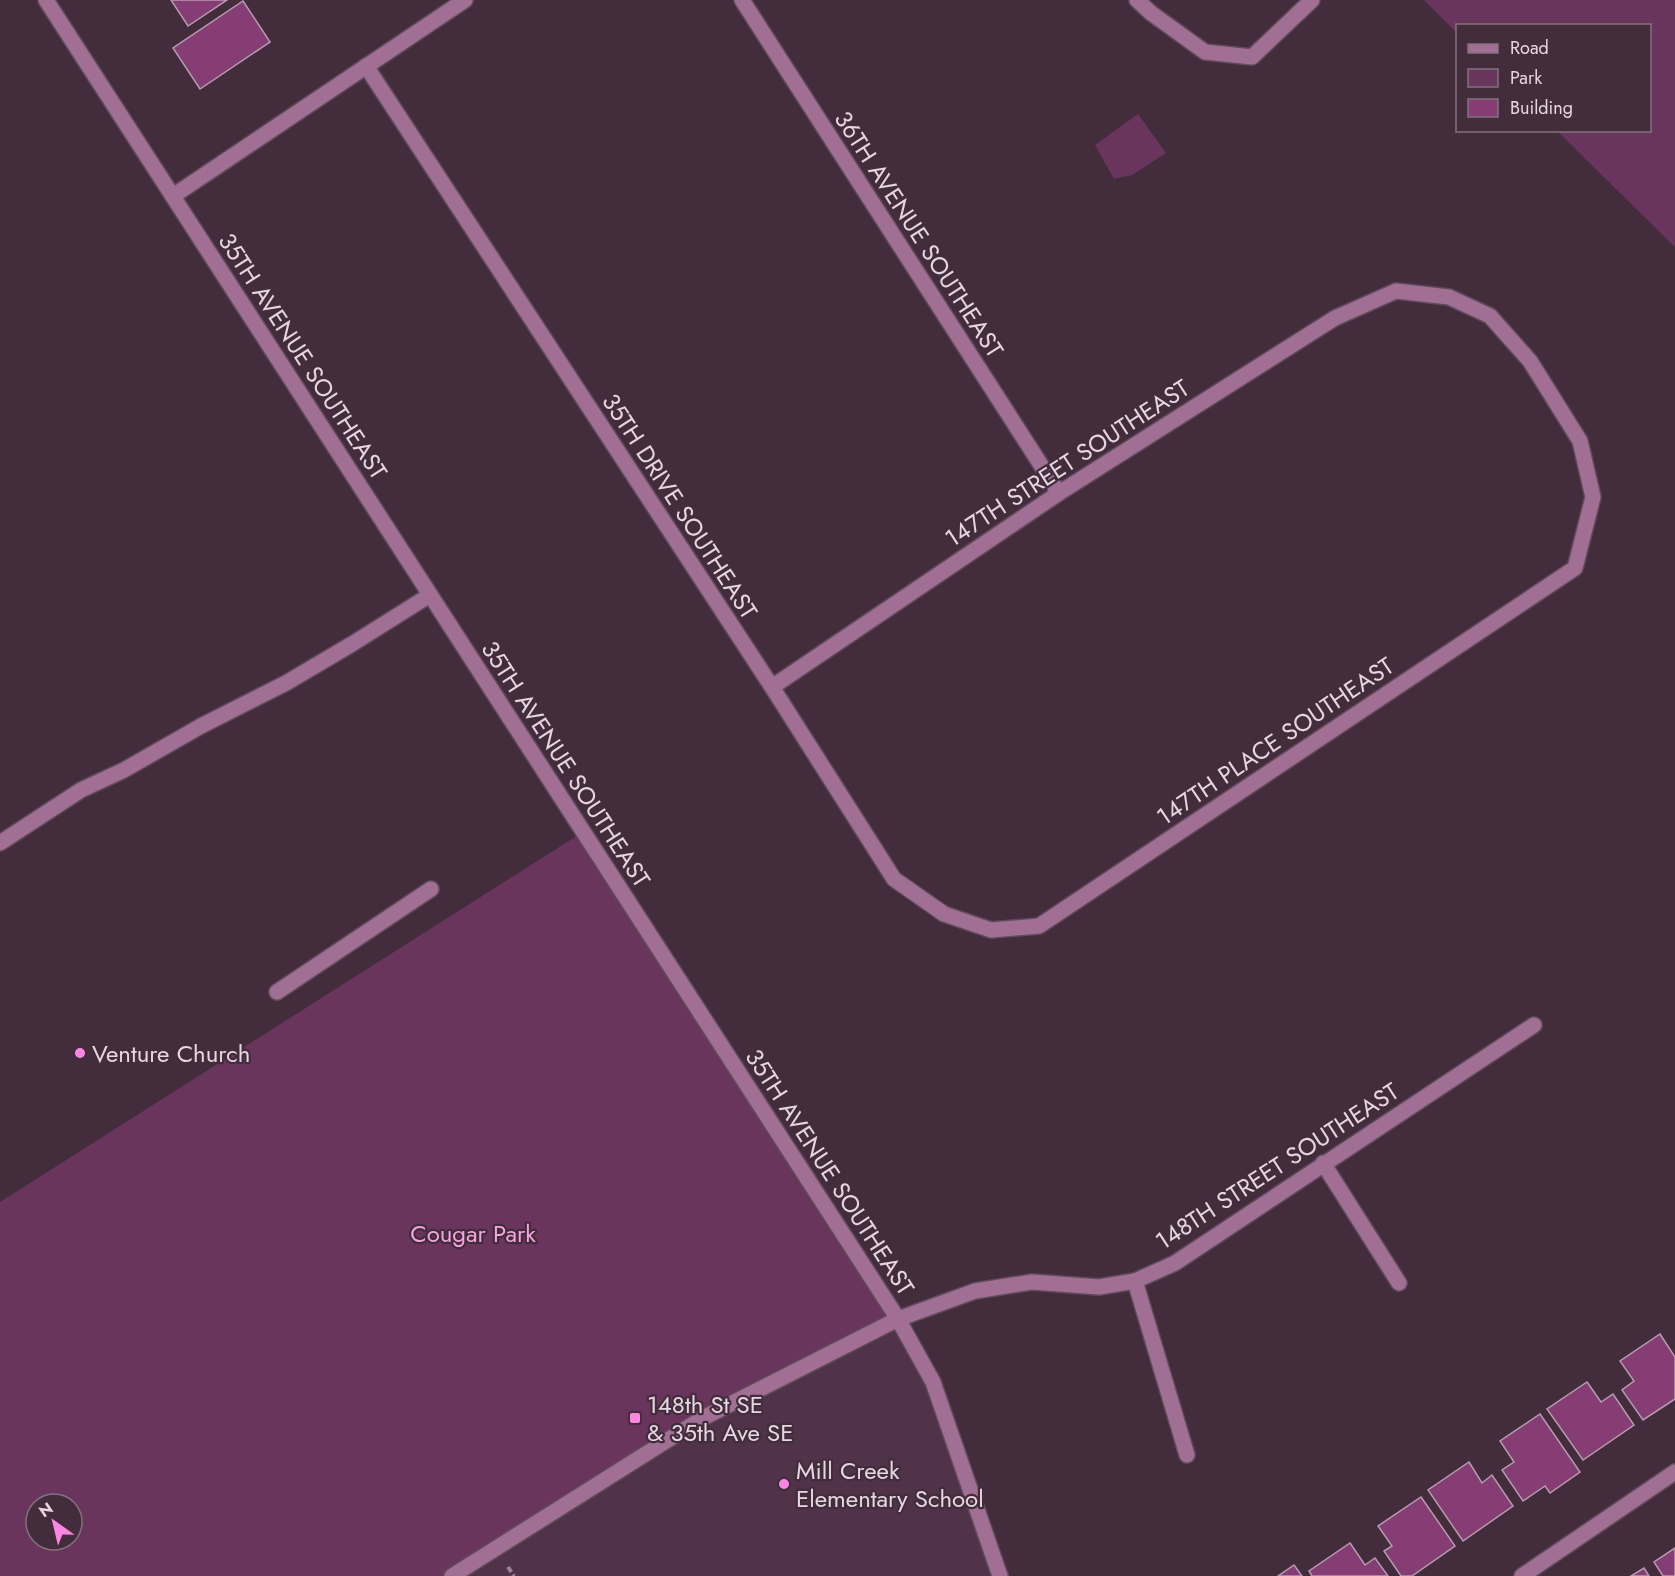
<svg xmlns="http://www.w3.org/2000/svg" width="1675" height="1576" font-family="Jost,sans-serif">
<style>
.built{fill:#503348}
.green{fill:#69355c;fill-rule:evenodd}
.building{fill:#853d74;stroke:#b79baf;stroke-width:1.5}
.lines{fill:none;stroke-linecap:round;stroke-linejoin:round}
.minor-casing{stroke:#604b5b;stroke-width:18}
.path{stroke:#998694;stroke-width:4;stroke-dasharray:6 3;stroke-linecap:butt}
.minor{stroke:#a16f94;stroke-width:15}
.poi-dot{fill:#fd86e1;stroke:#432d3d;stroke-width:2}
.labels{text-anchor:middle;dominant-baseline:central;stroke-width:4.5;stroke-linejoin:round;paint-order:stroke}
.street-label{font-size:24px;fill:#e5d6e1;stroke:#432d3d}
.poi-label{font-size:24px;fill:#e5d6e1;stroke:#432d3d;text-anchor:start}
.park-label{font-size:24px;fill:#f4a4df;stroke:#432d3d}
</style>
<rect width="100%" height="100%" fill="#432d3d"/>
<polygon class="built" points="898,1319 933,1382 1000,1576 452,1576 701,1419"/>
<g class="green">
<polygon points="1424,0 1675,0 1675,247 1557,131 1650,130 1650,26 1458,26 1457,33"/>
<polygon points="1138,114 1166,153 1132,175 1114,179 1095,145"/>
<path d="M583 832 898 1319 701 1419 452 1576H0V1202ZM36 1504H72V1540H36Z"/>
</g>
<g class="building">
<polygon points="171,0 227,0 188,26"/>
<polygon points="243,1 270,42 200,89 173,48"/>
<polygon points="1660,1334 1675,1357 1675,1399 1643,1420 1622,1390 1634,1381 1620,1361"/>
<polygon points="1587,1382 1601,1402 1613,1394 1634,1425 1583,1460 1547,1409"/>
<polygon points="1540,1414 1580,1472 1550,1493 1545,1486 1523,1501 1502,1470 1514,1462 1500,1441"/>
<polygon points="1469,1462 1482,1483 1492,1475 1513,1506 1463,1541 1428,1490"/>
<polygon points="1421,1497 1455,1546 1412,1576 1401,1576 1384,1551 1392,1546 1378,1526"/>
<polygon points="1350,1543 1365,1565 1375,1558 1388,1576 1312,1576 1309,1571"/>
<polygon points="1675,1548 1675,1576 1663,1576 1654,1562"/>
<polygon points="1294,1565 1302,1576 1278,1576"/>
<polygon points="1644,1568 1649,1576 1631,1576"/>
</g>
<g class="lines">
<g class="minor-casing">
<g id="minor">
<polyline points="46,0 898,1319 933,1382 1000,1576"/>
<polyline points="742,0 1059,493"/>
<polyline points="1137,0 1151,13 1205,52 1252,57 1312,0"/>
<polyline points="366,66 772,687 894,879 944,914 991,930 1039,926 1575,568 1593,497 1580,441 1530,361 1490,316 1449,297 1396,291 1335,318 1059,493 772,687"/>
<polyline points="173,196 465,0"/>
<polyline points="0,843 81,790 124,770 201,726 286,683 352,644 430,595"/>
<polyline points="277,992 431,889"/>
<polyline points="1323,1163 1399,1283"/>
<polyline points="1135,1281 1187,1455"/>
<polyline points="452,1576 701,1419 898,1319 975,1291 1032,1282 1099,1287 1135,1281 1175,1263 1534,1025"/>
<polyline points="1522,1576 1675,1472"/>
</g>
</g>
<polyline class="path" points="508,1567 514,1576"/>
<use href="#minor" class="minor"/>
</g>
<g class="poi-dot">
<circle cx="80" cy="1053" r="6"/>
<rect x="629" y="1412" width="12" height="12" rx="3"/>
<circle cx="784" cy="1484" r="6"/>
</g>
<g class="labels">
<g class="street-label">
<text transform="translate(919 234) rotate(57)">36TH AVENUE SOUTHEAST</text>
<text transform="translate(303 356) rotate(57)">35TH AVENUE SOUTHEAST</text>
<text transform="translate(1067 463) rotate(-33)">147TH STREET SOUTHEAST</text>
<text transform="translate(680 506) rotate(57)">35TH DRIVE SOUTHEAST</text>
<text transform="translate(1275 741) rotate(-34)">147TH PLACE SOUTHEAST</text>
<text transform="translate(566 764) rotate(57)">35TH AVENUE SOUTHEAST</text>
<text transform="translate(1277 1166) rotate(-33)">148TH STREET SOUTHEAST</text>
<text transform="translate(830 1172) rotate(57)">35TH AVENUE SOUTHEAST</text>
</g>
<g class="poi-label">
<text x="92" y="1053">Venture Church</text>
<text x="647" y="1404">148th St SE<tspan x="647" dy="28">&amp; 35th Ave SE</tspan></text>
<text x="796" y="1470">Mill Creek<tspan x="796" dy="28">Elementary School</tspan></text>
</g>
<g class="park-label">
<text x="473" y="1233">Cougar Park</text>
</g>
</g>
<rect x="1456" y="24" width="195" height="108" fill="#432d3d" stroke="#84717f" stroke-width="1.5"/>
<rect x="1468" y="44" width="30" height="9" fill="#a16f94" stroke="#84717f" stroke-width="1.5"/>
<text x="1510" y="54" font-size="18" fill="#e5d6e1">Road</text>
<rect x="1468" y="69" width="30" height="18" fill="#69355c" stroke="#84717f" stroke-width="1.5"/>
<text x="1510" y="84" font-size="18" fill="#e5d6e1">Park</text>
<rect x="1468" y="99" width="30" height="18" fill="#853d74" stroke="#84717f" stroke-width="1.5"/>
<text x="1510" y="114" font-size="18" fill="#e5d6e1">Building</text>
<g transform="translate(54 1522) rotate(326)"><circle r="28" fill="#432d3d" stroke="#84717f" stroke-width="1.5"/>
<path d="M0-4.5L10 22L0 15L-10 22Z" fill="#fd86e1"/>
<text y="-9" font-size="16" font-weight="bold" text-anchor="middle" fill="#e5d6e1">N</text>
</g>
</svg>
